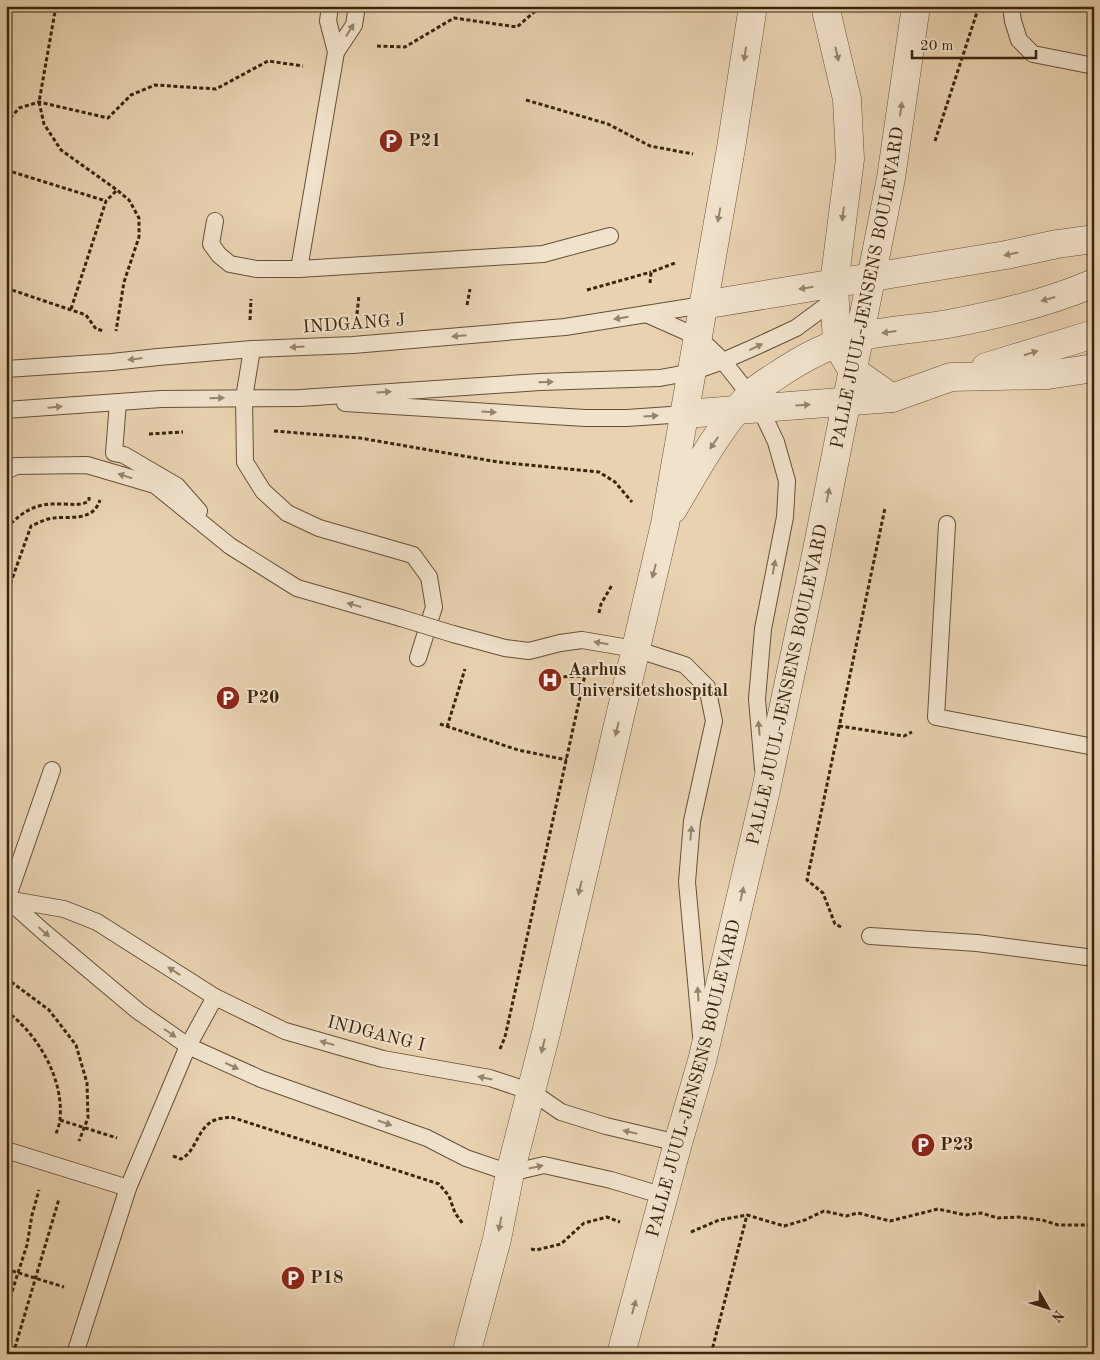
<svg xmlns="http://www.w3.org/2000/svg" width="1100" height="1360" font-family="'Old Standard TT',serif">
<style>
.lines{fill:none;stroke-linecap:round;stroke-linejoin:round}
.service-casing{stroke:#655036;stroke-width:18}
.tertiary-casing{stroke:#655036;stroke-width:29}
.path{stroke:#39250d;stroke-width:3;stroke-dasharray:4 2.5;stroke-linecap:butt}
.service{stroke:#f1e2cc;stroke-width:16}
.tertiary{stroke:#f1e2cc;stroke-width:28}
.service-bridge-casing{stroke:#655036;stroke-width:18;stroke-linecap:butt}
.service-bridge{stroke:#f1e2cc;stroke-width:16}
.oneway{fill:#95846c}
.labels{text-anchor:middle;dominant-baseline:central;stroke-width:4;stroke-linejoin:round;paint-order:stroke}
.poi-label{font-size:18px;font-weight:bold;fill:#39250d;stroke:#f1e2cc;text-anchor:start}
.street-label{font-size:18px;fill:#39250d;stroke:#f1e2cc}
</style>
<rect width="100%" height="100%" fill="#e9d2b1"/>
<filter id="stains"><feTurbulence type="fractalNoise" baseFrequency=".004" numOctaves="4"/><feColorMatrix values="0 0 0 0 .2 0 0 0 0 .09 0 0 0 0 .02 0 0 0 .5 -.17"/></filter>
<radialGradient id="worn" r=".72"><stop offset=".6" stop-color="#630" stop-opacity="0"/><stop offset="1" stop-color="#630" stop-opacity=".3"/></radialGradient>
<g class="lines">
<g class="service-casing">
<g id="service">
<polyline points="1011,6 1013,21 1019,40 1033,54 1094,66"/>
<polyline points="336,52 354,25 357,6"/>
<polyline points="215,221 211,244 219,255 230,264 256,269 299,269 543,254 610,236"/>
<polyline points="299,269 336,52 328,21 330,6"/>
<polyline points="646,314 698,337 723,361 760,408 776,442 787,481 785,517 763,629 757,699 763,769"/>
<polyline points="252,349 244,398 245,462 263,491 287,513 319,528 413,555 429,577 434,607 418,658"/>
<polyline points="6,369 112,362 158,357 252,349 353,345 565,327 703,305"/>
<polyline points="118,402 114,453 124,455 177,486 199,511"/>
<polyline points="345,403 585,418 627,418 685,414"/>
<polyline points="6,410 161,399 300,398 540,382 660,378 692,372 723,361 755,347 796,328 838,297"/>
<polyline points="6,471 16,466 87,465 155,485 230,546 297,588 401,618"/>
<polyline points="947,524 936,717 1094,747"/>
<polyline points="453,634 505,648 529,651 560,643 582,640 635,649 685,665 707,687 714,721 692,821 687,882 701,1036"/>
<polyline points="6,899 64,909 97,922 215,997 285,1031 383,1059 490,1078 532,1092 561,1112 606,1126 678,1143"/>
<polyline points="7,899 45,933 138,1011 188,1046 261,1079 427,1138 466,1158 510,1173 544,1165 611,1180 664,1196"/>
<polyline points="7,899 52,770"/>
<polyline points="870,936 977,943 1094,958"/>
<polyline points="6,1150 128,1188"/>
<polyline points="75,1354 128,1188 188,1046 215,997"/>
</g>
</g>
<g class="tertiary-casing">
<g id="tertiary">
<polyline points="825,6 847,99 850,159 834,284 837,344 852,370 892,398"/>
<polyline points="703,305 1006,255 1057,244 1094,239"/>
<polyline points="986,367 1094,334"/>
<polyline points="685,414 892,398 951,377 1048,375 1094,368"/>
<path d="M673 509C695 472 719 427 749 396 756 388 767 382 776 376 801 359 829 344 858 337 887 330 919 329 948 324 997 315 1048 303 1094 283"/>
<polyline points="466,1354 497,1239 510,1173 546,1033 665,524 731,148 753,6"/>
<path id="s1" d="M621 1354 678 1143 702 1061 765 794 816 555 891 178 916 6"/>
</g>
</g>
<g class="path">
<polyline points="56,6 39,102 44,124 61,150 117,190 129,200 139,218 139,237 124,282 116,331"/>
<polyline points="377,46 405,47 454,18 517,27 541,6"/>
<polyline points="526,100 608,124 650,146 693,154"/>
<polyline points="6,123 19,108 39,102 108,118 131,95 155,85 216,89 268,61 303,66"/>
<polyline points="935,141 979,6"/>
<polyline points="6,170 106,201"/>
<polyline points="650,283 651,272 675,263"/>
<polyline points="6,288 86,315 96,329 104,331"/>
<polyline points="587,290 651,272"/>
<polyline points="467,305 470,289"/>
<polyline points="71,309 106,201 117,190"/>
<polyline points="357,314 359,295"/>
<polyline points="250,320 251,299"/>
<polyline points="274,431 360,438 498,462 599,472 615,482 632,502"/>
<polyline points="149,434 183,432"/>
<path d="M6 528C25 510 35 503 62 504 72 504 80 506 89 501V497"/>
<path d="M6 596 31 526C38 523 45 519 53 518 70 516 93 522 100 500"/>
<polyline points="599,613 601,604 612,585"/>
<polyline points="557,677 584,676"/>
<polyline points="440,724 518,750 567,760"/>
<polyline points="839,726 904,736 912,732"/>
<polyline points="447,727 465,669"/>
<polyline points="841,927 835,924 823,893 807,880 885,508"/>
<polyline points="6,978 49,1010 76,1045 87,1083 88,1118 79,1141"/>
<path d="M6 1011C38 1034 64 1079 60 1119 60 1124 57 1130 56 1134"/>
<polyline points="500,1049 505,1037 586,670"/>
<polyline points="60,1120 117,1138"/>
<path d="M173 1156 181 1159C197 1151 197 1127 215 1120 220 1118 226 1118 231 1117L439 1184 449 1196 455 1213 463 1224"/>
<polyline points="691,1232 719,1220 747,1215 784,1226 805,1220 824,1211 846,1216 858,1213 890,1221 938,1209 965,1215 981,1213 998,1218 1018,1217 1042,1220 1058,1225 1087,1225 1094,1227"/>
<polyline points="531,1249 536,1250 561,1244 584,1223 607,1217 620,1222"/>
<polyline points="6,1269 64,1287"/>
<polyline points="6,1310 27,1245 32,1215 39,1190"/>
<polyline points="13,1354 59,1199"/>
<polyline points="711,1354 747,1215"/>
</g>
<use href="#service" class="service"/>
<use href="#tertiary" class="tertiary"/>
<g class="service-bridge-casing">
<polyline id="service-bridge" points="401,618 453,634"/>
</g>
<use href="#service-bridge" class="service-bridge"/>
</g>
<defs><path id="oneway-solid" d="M-6-.8H1V-3.2L6.5 0L1 3.2V.8H-6Z" transform="scale(1.25)"/></defs>
<g class="oneway">
<use href="#oneway-solid" transform="translate(350 30) rotate(-58)"/>
<use href="#oneway-solid" transform="translate(745 54) rotate(99)"/>
<use href="#oneway-solid" transform="translate(837 54) rotate(77)"/>
<use href="#oneway-solid" transform="translate(901 109) rotate(-82)"/>
<use href="#oneway-solid" transform="translate(843 214) rotate(97)"/>
<use href="#oneway-solid" transform="translate(719 215) rotate(100)"/>
<use href="#oneway-solid" transform="translate(1011 254) rotate(168)"/>
<use href="#oneway-solid" transform="translate(806 288) rotate(171)"/>
<use href="#oneway-solid" transform="translate(1048 299) rotate(164)"/>
<use href="#oneway-solid" transform="translate(621 318) rotate(171)"/>
<use href="#oneway-solid" transform="translate(889 332) rotate(172)"/>
<use href="#oneway-solid" transform="translate(459 336) rotate(175)"/>
<use href="#oneway-solid" transform="translate(297 347) rotate(177)"/>
<use href="#oneway-solid" transform="translate(756 347) rotate(-25)"/>
<use href="#oneway-solid" transform="translate(1031 353) rotate(-17)"/>
<use href="#oneway-solid" transform="translate(135 359) rotate(173)"/>
<use href="#oneway-solid" transform="translate(546 382) rotate(-2)"/>
<use href="#oneway-solid" transform="translate(384 392) rotate(-4)"/>
<use href="#oneway-solid" transform="translate(217 398) rotate(-1)"/>
<use href="#oneway-solid" transform="translate(803 405) rotate(-4)"/>
<use href="#oneway-solid" transform="translate(55 407) rotate(-5)"/>
<use href="#oneway-solid" transform="translate(489 412) rotate(3)"/>
<use href="#oneway-solid" transform="translate(651 416) rotate(-4)"/>
<use href="#oneway-solid" transform="translate(714 443) rotate(124)"/>
<use href="#oneway-solid" transform="translate(125 476) rotate(-162)"/>
<use href="#oneway-solid" transform="translate(828 495) rotate(-79)"/>
<use href="#oneway-solid" transform="translate(774 567) rotate(-80)"/>
<use href="#oneway-solid" transform="translate(654 571) rotate(104)"/>
<use href="#oneway-solid" transform="translate(354 605) rotate(-164)"/>
<use href="#oneway-solid" transform="translate(601 643) rotate(-170)"/>
<use href="#oneway-solid" transform="translate(759 728) rotate(-95)"/>
<use href="#oneway-solid" transform="translate(617 729) rotate(103)"/>
<use href="#oneway-solid" transform="translate(691 833) rotate(-85)"/>
<use href="#oneway-solid" transform="translate(580 888) rotate(103)"/>
<use href="#oneway-solid" transform="translate(742 894) rotate(-77)"/>
<use href="#oneway-solid" transform="translate(44 932) rotate(41)"/>
<use href="#oneway-solid" transform="translate(174 971) rotate(-147)"/>
<use href="#oneway-solid" transform="translate(698 994) rotate(-94)"/>
<use href="#oneway-solid" transform="translate(170 1033) rotate(35)"/>
<use href="#oneway-solid" transform="translate(327 1043) rotate(-164)"/>
<use href="#oneway-solid" transform="translate(543 1046) rotate(104)"/>
<use href="#oneway-solid" transform="translate(232 1066) rotate(25)"/>
<use href="#oneway-solid" transform="translate(485 1078) rotate(-168)"/>
<use href="#oneway-solid" transform="translate(385 1123) rotate(19)"/>
<use href="#oneway-solid" transform="translate(630 1132) rotate(-167)"/>
<use href="#oneway-solid" transform="translate(536 1167) rotate(-12)"/>
<use href="#oneway-solid" transform="translate(500 1224) rotate(101)"/>
<use href="#oneway-solid" transform="translate(634 1307) rotate(-75)"/>
</g>
<defs>
<g id="parking-disc" transform="scale(1.25)"><circle r="9.5" fill="#8f2418" stroke="#f1e2cc"/><path d="M-3.5-5.5H1a3.5 3.5 0 0 1 0 7H-1V5.5H-3.5ZM-1-3.4V-.6H.8a1.4 1.4 0 0 0 0-2.8Z" fill="#fff"/></g>
<g id="hospital-disc" transform="scale(1.25)"><circle r="9.5" fill="#8f2418" stroke="#f1e2cc"/><path d="M-5-5h3v3.5h4V-5h3V5h-3V1.5h-4V5h-3Z" fill="#fff"/></g>
</defs>
<g fill-rule="evenodd">
<use href="#parking-disc" x="391" y="141"/>
<use href="#hospital-disc" x="550" y="680"/>
<use href="#parking-disc" x="228" y="698"/>
<use href="#parking-disc" x="923" y="1145"/>
<use href="#parking-disc" x="293" y="1278"/>
</g>
<g class="labels">
<g class="poi-label">
<text x="408" y="141">P21</text>
<text x="568" y="670">Aarhus<tspan x="568" dy="21">Universitetshospital</tspan></text>
<text x="246" y="698">P20</text>
<text x="940" y="1145">P23</text>
<text x="310" y="1278">P18</text>
</g>
<g class="street-label">
<text stroke="none"><textPath href="#s1" startOffset="1095">PALLE JUUL-JENSENS BOULEVARD</textPath></text>
<text transform="translate(354 324) rotate(-4)">INDGANG J</text>
<text stroke="none"><textPath href="#s1" startOffset="690">PALLE JUUL-JENSENS BOULEVARD</textPath></text>
<text transform="translate(376 1034) rotate(14)">INDGANG I</text>
<text stroke="none"><textPath href="#s1" startOffset="285">PALLE JUUL-JENSENS BOULEVARD</textPath></text>
</g>
</g>
<rect width="1100" height="1360" fill="none" stroke="#e9d2b1" stroke-width="25"/>
<rect x="8" y="8" width="1085" height="1345" fill="none" stroke="#39250d" stroke-width="2.5"/>
<rect x="12" y="12" width="1075" height="1335" fill="none" stroke="#39250d"/>
<g transform="translate(1048 1308) rotate(129)" stroke="#f1e2cc" stroke-width="4" paint-order="stroke">
<path d="M0-4L9 19L0 12L-9 19Z" fill="#39250d"/>
<text y="-8" font-size="14" font-weight="bold" text-anchor="middle" fill="#39250d">N</text>
</g>
<path d="M912 50v8h124v-8" fill="none" stroke="#39250d" stroke-width="2.5"/>
<text x="920" y="50" font-size="15" fill="#39250d" stroke="#f1e2cc" stroke-width="4" paint-order="stroke">20 m</text>
<rect width="100%" height="100%" filter="url(#stains)"/>
<rect width="100%" height="100%" fill="url(#worn)"/>
</svg>
